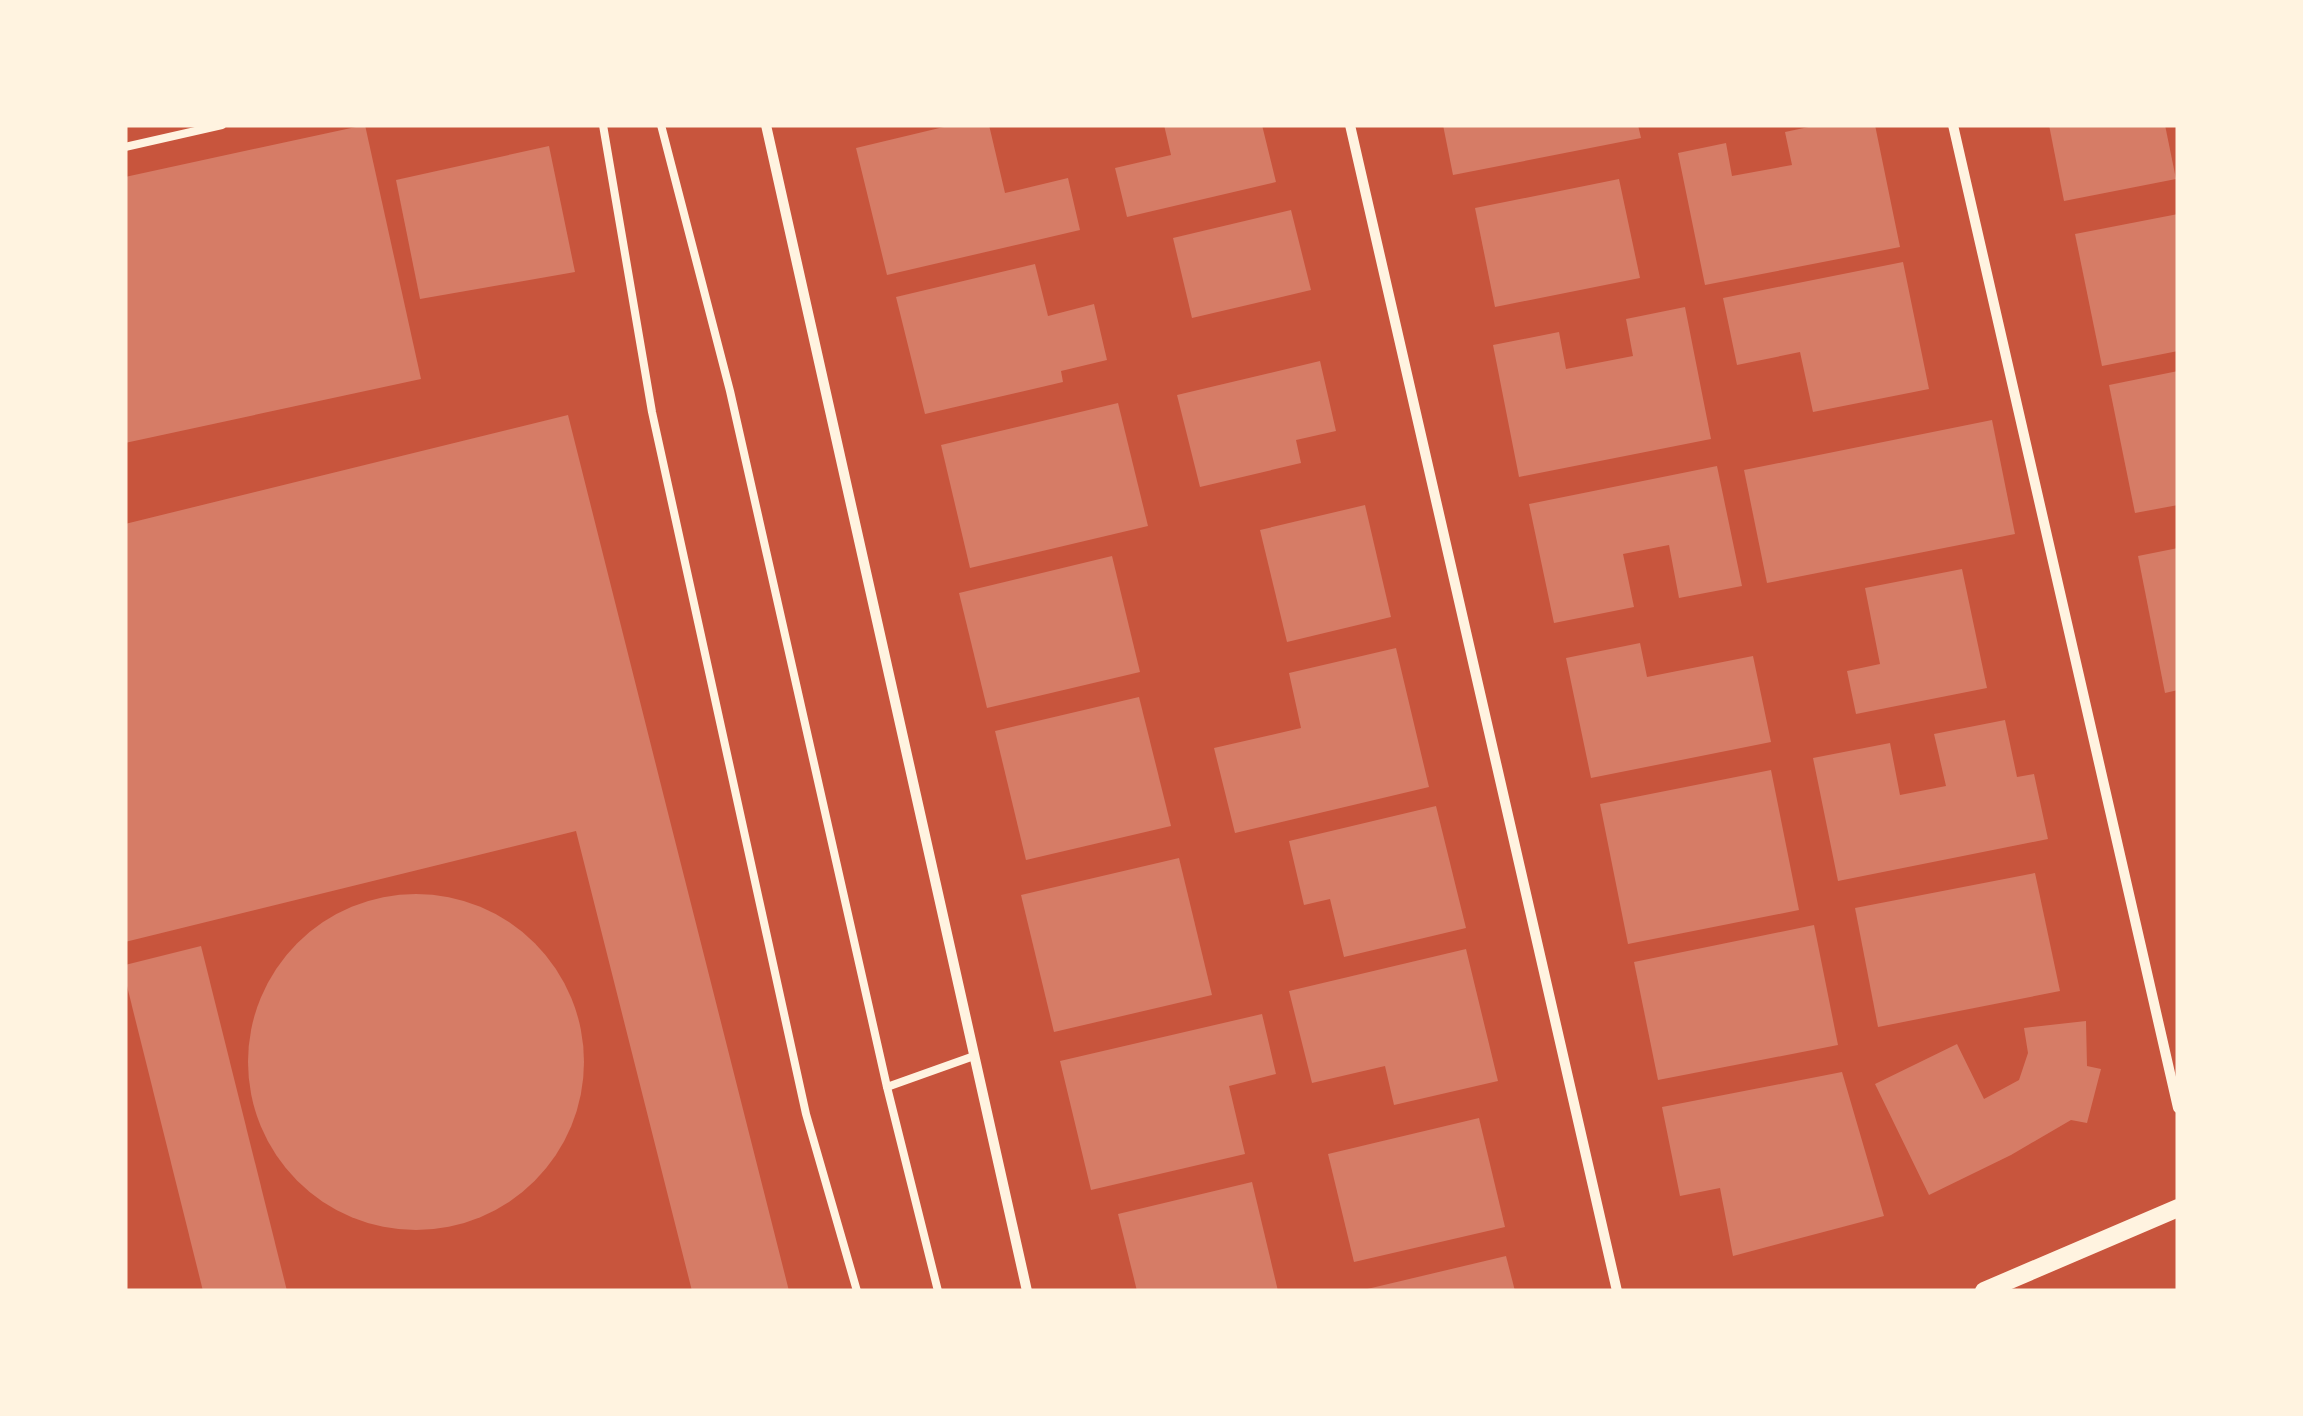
<svg xmlns="http://www.w3.org/2000/svg" width="2303" height="1416" font-family="'Archivo Narrow',sans-serif">
<style>
.building{fill:#d67c66}
.lines{fill:none;stroke-linecap:round;stroke-linejoin:round}
.service{stroke:#fff3e0;stroke-width:8}
.minor{stroke:#fff3e0;stroke-width:10}
.tertiary{stroke:#fff3e0;stroke-width:18}
</style>
<rect width="100%" height="100%" fill="#c8553d"/>
<g class="building">
<polygon points="365,125 421,379 125,443 125,177"/>
<polygon points="952,125 989,125 1005,193 1068,178 1080,230 887,275 856,148"/>
<polygon points="1164,125 1262,125 1276,182 1127,217 1115,168 1171,155"/>
<polygon points="1443,125 1638,125 1641,138 1453,175"/>
<polygon points="1818,125 1875,125 1900,247 1705,285 1678,153 1726,143 1732,176 1792,165 1785,132"/>
<polygon points="2049,125 2165,125 2176,179 2064,201"/>
<polygon points="549,146 575,272 420,299 396,180"/>
<polygon points="1619,179 1640,278 1495,307 1475,208"/>
<polygon points="1291,210 1311,290 1192,318 1173,238"/>
<polygon points="2178,214 2178,351 2102,366 2075,234"/>
<polygon points="1903,262 1929,389 1813,412 1800,352 1737,365 1723,298"/>
<polygon points="1035,264 1048,316 1094,304 1107,360 1061,371 1063,382 925,414 896,297"/>
<polygon points="1685,307 1711,439 1519,477 1493,345 1559,332 1566,369 1633,356 1626,319"/>
<polygon points="1320,361 1336,431 1296,440 1301,463 1200,487 1177,395"/>
<polygon points="2178,371 2178,505 2135,513 2109,385"/>
<polygon points="1118,403 1148,526 970,568 941,445"/>
<polygon points="568,415 667,809 789,1291 692,1291 576,831 125,942 125,524"/>
<polygon points="1992,420 2015,534 1767,583 1744,470"/>
<polygon points="1717,466 1742,586 1679,598 1669,545 1623,554 1634,607 1554,623 1529,504"/>
<polygon points="1365,505 1391,617 1287,642 1260,530"/>
<polygon points="2178,548 2178,690 2165,693 2138,556"/>
<polygon points="1112,556 1140,672 987,708 959,593"/>
<polygon points="1962,569 1987,688 1856,714 1847,671 1880,664 1865,588"/>
<polygon points="1640,643 1647,677 1753,656 1771,742 1591,778 1566,658"/>
<polygon points="1396,648 1429,787 1235,833 1214,748 1301,728 1289,673"/>
<polygon points="1139,697 1171,826 1026,860 995,731"/>
<polygon points="2005,720 2017,777 2034,774 2048,839 1838,881 1813,758 1890,743 1900,795 1946,786 1934,734"/>
<polygon points="1771,770 1799,910 1628,944 1600,804"/>
<polygon points="1436,806 1466,928 1344,957 1330,899 1304,905 1289,841"/>
<polygon points="1179,858 1212,995 1054,1032 1021,895"/>
<polygon points="2035,873 2060,991 1878,1027 1855,908"/>
<circle cx="416" cy="1062" r="168"/>
<polygon points="1814,925 1838,1045 1658,1080 1634,962"/>
<polygon points="201,946 287,1291 203,1291 125,978 125,965"/>
<polygon points="1466,949 1498,1081 1394,1105 1385,1066 1312,1083 1289,991"/>
<polygon points="1262,1014 1276,1074 1229,1086 1245,1154 1091,1190 1060,1061"/>
<polygon points="2086,1021 2087,1066 2101,1069 2087,1123 2071,1120 2011,1155 1929,1195 1875,1084 1957,1044 1984,1099 2019,1080 2028,1053 2024,1028"/>
<polygon points="1842,1072 1884,1216 1733,1256 1720,1188 1680,1196 1662,1107"/>
<polygon points="1479,1118 1505,1227 1354,1262 1328,1154"/>
<polygon points="1252,1182 1278,1291 1137,1291 1118,1214"/>
<polygon points="1506,1256 1515,1291 1363,1291 1363,1290"/>
</g>
<g class="lines">
<g class="service">
<polyline points="603,125 652,412 806,1114 857,1291"/>
<polyline points="661,125 730,391 887,1087 938,1291"/>
<polyline points="125,147 222,125"/>
<polyline points="887,1087 974,1056"/>
</g>
<g class="minor">
<polyline points="766,125 1027,1291"/>
<polyline points="1350,125 1617,1291"/>
<polyline points="1953,125 2178,1108"/>
</g>
<polyline class="tertiary" points="1984,1291 2178,1208"/>
</g>
<rect width="2303" height="1416" fill="none" stroke="#fff3e0" stroke-width="255"/>
</svg>
